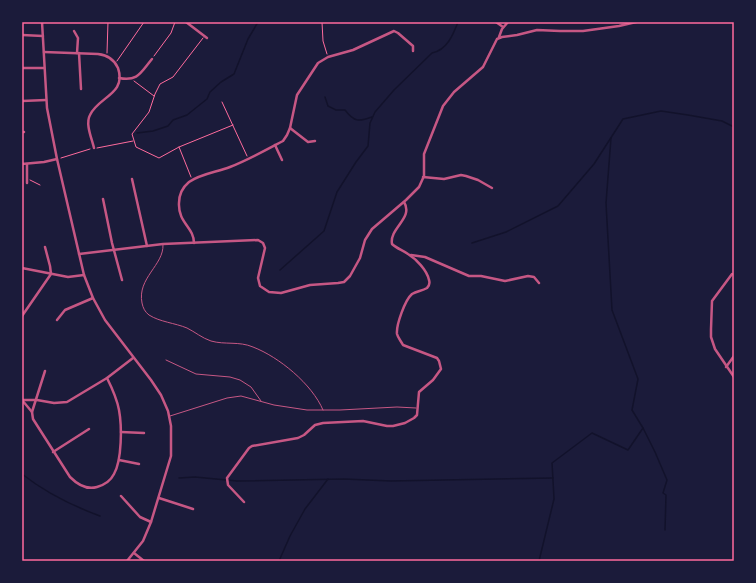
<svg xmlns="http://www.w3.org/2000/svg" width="756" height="583" font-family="'Noto Serif',serif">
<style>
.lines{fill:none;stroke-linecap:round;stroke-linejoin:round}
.stream{stroke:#12122b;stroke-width:1.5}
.path{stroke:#ff6b9d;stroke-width:1}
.service{stroke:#c65784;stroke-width:1}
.minor{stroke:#c65784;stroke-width:2.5}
.neatline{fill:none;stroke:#ff6b9d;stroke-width:1.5}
</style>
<rect width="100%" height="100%" fill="#1b1b3a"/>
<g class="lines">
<g class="stream">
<path d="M325 97 328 106 336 110H345C354 122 359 122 372 117"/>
<polyline points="137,133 153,131 168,126 173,120 187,115 207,99 210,92 221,82 234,74 248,39 258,22"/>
<polyline points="472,243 506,232 558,206 594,164 623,119 661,111 688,115 722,121 734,127"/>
<path d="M280 270 324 231 337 192 356 162 368 146 370 123 375 112 394 90 432 53C447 50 453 35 458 22"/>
<polyline points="643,428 655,452 667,480 663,493 666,495 665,530"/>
<path d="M22 474C46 493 70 505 100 516"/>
<polyline points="179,478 195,477 237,481 344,479 391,481 553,478"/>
<polyline points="279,561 290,536 305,509 328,479"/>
<polyline points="539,561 554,499 552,463 592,433 628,450 643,428 632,410 638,379 612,310 606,203 611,138"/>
</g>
<g class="path">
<polyline points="322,22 323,41 327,54"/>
<polyline points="203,38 173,77 160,84 155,94 149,112 132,134 136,147 159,158 179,147 233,125"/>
<polyline points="107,53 108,22"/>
<polyline points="154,56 171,33 175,22"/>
<polyline points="117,61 144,22"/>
<polyline points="134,81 154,96"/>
<polyline points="222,102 247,156"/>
<polyline points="179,147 191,177"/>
<polyline points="97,148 133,141"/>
<polyline points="61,158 90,149"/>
<polyline points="30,180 40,185"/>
</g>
<g class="service">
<path d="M163 245C164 265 137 278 142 303 143 308 145 312 149 315 160 322 175 323 187 328 195 332 202 338 211 341 225 345 239 341 253 347 279 357 312 384 323 410"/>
<polyline points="166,360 196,374 230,377 240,380 251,387 261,401"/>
<polyline points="170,416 227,398 241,396 274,405 307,410 340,410 397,407 416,408"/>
</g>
<g class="minor">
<polyline points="42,22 47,108 57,159 84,275 93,298 105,320 151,380 161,395 168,411 171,426 171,456 151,522 143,541 127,561"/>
<polyline points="186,22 207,38"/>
<polyline points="496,22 503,27"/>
<polyline points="733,22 734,22"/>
<polyline points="74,31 78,38 77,53"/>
<polyline points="22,35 43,36"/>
<polyline points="499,37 502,29 508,22"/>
<path d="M44 52 98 54C107 55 114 59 118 68 127 94 98 97 90 115 85 124 92 139 94 148"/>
<polyline points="79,53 81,89"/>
<polyline points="22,68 44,68"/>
<path d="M119 78C138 82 141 72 152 59"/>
<polyline points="22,101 46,100"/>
<polyline points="290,128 308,142 315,141"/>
<polyline points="22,132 24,132"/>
<polyline points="275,145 282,160"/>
<polyline points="22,164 44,162 57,159"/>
<polyline points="423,177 444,179 461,175 466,176 478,180 492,188"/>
<polyline points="132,179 147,246"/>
<polyline points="27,183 27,164"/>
<polyline points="103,199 112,243 122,280"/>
<path d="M194 243C194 227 178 223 179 203 179 195 183 187 189 182 200 174 217 172 230 167 248 160 266 150 283 141L287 135 290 128 297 95 318 63 328 57 353 50 394 31 398 33 413 46V51"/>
<polyline points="79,254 163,244 258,240 263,243 265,248 258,278 260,286 269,292 281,293 310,285 338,283 344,282 350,276 360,258 365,240 372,229 406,200 419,187 424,176 424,154 443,106 454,92 483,67 497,39 502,37 517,35 537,30 560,31 583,31 619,26 636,22"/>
<polyline points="411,255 425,257 469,276 481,276 505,281 528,276 534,277 539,283"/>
<polyline points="22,268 68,277 84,275"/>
<polyline points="732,274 712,301 711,329 711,337 715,349 734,377"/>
<polyline points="22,316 51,274 50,266 45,247"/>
<polyline points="57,320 65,310 93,298"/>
<polyline points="726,367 734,356"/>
<path d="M45 371 32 412 33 419 70 477C77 484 87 490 97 487 104 485 111 480 114 474 122 460 122 426 119 410 117 399 112 388 107 378"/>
<polyline points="22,400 37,400 54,403 67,402 107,378 133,358"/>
<polyline points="22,400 32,412"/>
<polyline points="121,432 144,433"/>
<polyline points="53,452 89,429"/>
<polyline points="119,460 139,464"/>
<polyline points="121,496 140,517 151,522"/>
<polyline points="159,498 193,509"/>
<path d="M244 502 228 485 227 478 249 448 252 446 298 438 304 435 315 425 323 423 363 421 387 426H393L405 423 414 418 417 415 419 392 433 380 441 369 439 361 437 358 403 345C401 341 398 338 397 334 396 325 405 300 412 294 417 291 422 291 427 288 429 286 430 283 429 280 427 270 416 259 408 254 402 250 396 248 392 244 389 228 414 218 404 202"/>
<polyline points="134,553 144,561"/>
</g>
</g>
<rect width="756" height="583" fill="none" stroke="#1b1b3a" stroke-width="46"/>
<rect x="23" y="23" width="710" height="537" class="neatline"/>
</svg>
